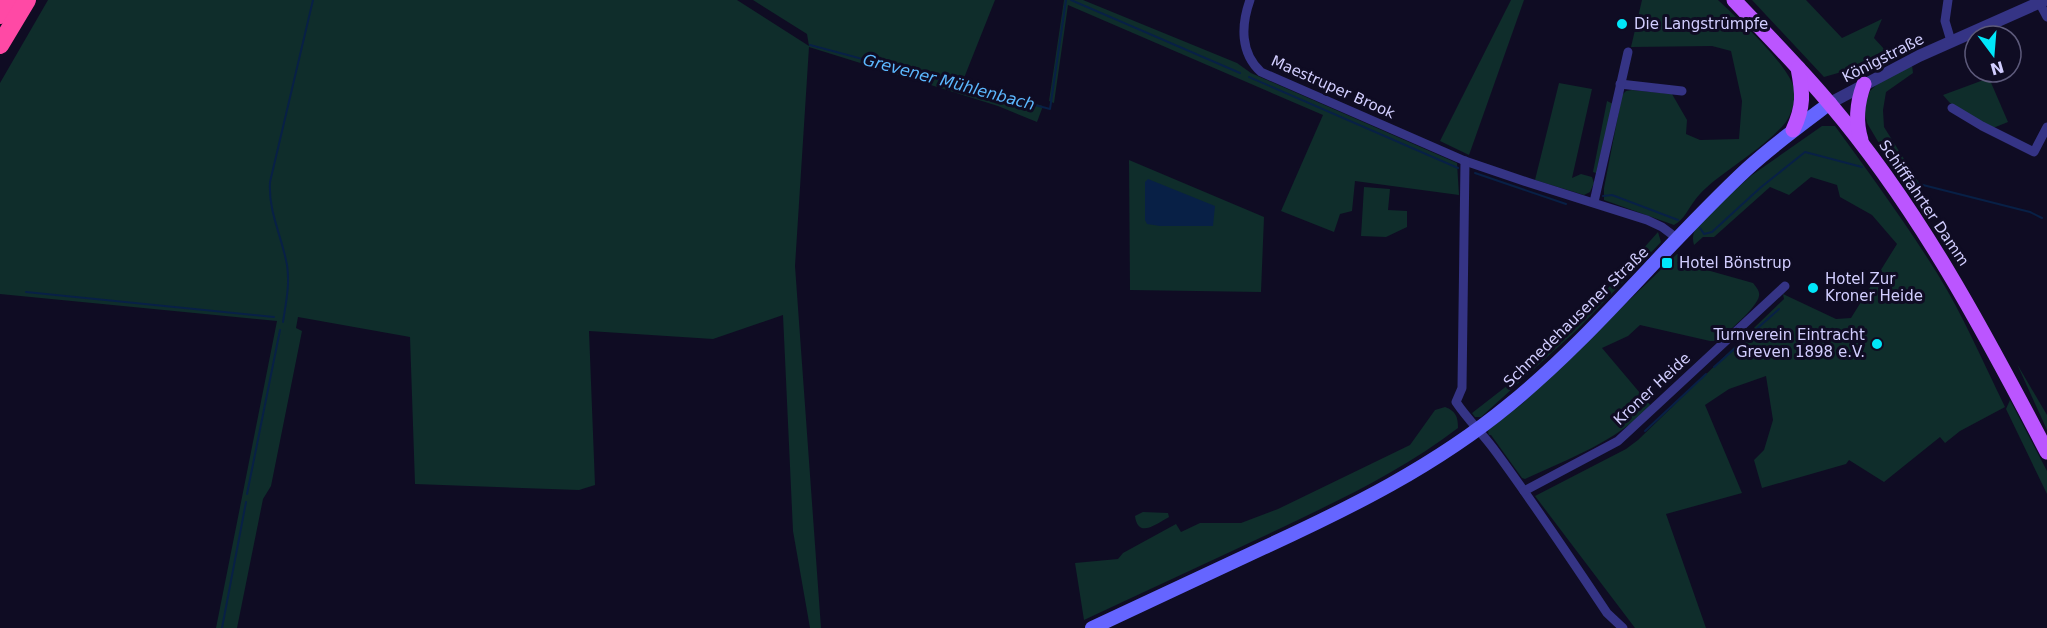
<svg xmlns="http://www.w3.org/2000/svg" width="2047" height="628" font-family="'DejaVu Sans',sans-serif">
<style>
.green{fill:#0f2d2b}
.water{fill:#082046}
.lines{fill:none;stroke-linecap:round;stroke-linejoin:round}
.stream{stroke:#082046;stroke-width:2}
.minor{stroke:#353485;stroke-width:9}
.tertiary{stroke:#353485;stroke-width:12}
.secondary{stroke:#6565ff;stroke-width:14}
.primary{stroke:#b5f;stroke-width:15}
.motorway{stroke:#ff49a5;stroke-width:18}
.poi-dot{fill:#00e7f9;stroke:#0f0c23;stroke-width:2}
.labels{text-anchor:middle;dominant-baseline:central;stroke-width:6;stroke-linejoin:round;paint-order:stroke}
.poi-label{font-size:15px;fill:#d2ceff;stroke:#0f0c23;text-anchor:start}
.street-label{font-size:15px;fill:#d2ceff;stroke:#0f0c23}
.water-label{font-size:16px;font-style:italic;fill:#5cb8ff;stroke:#0f0c23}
</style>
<rect width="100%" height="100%" fill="#0f0c23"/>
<g class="green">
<polygon points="48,0 737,0 809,46 807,34 753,0 995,0 962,83 1043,106 1037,122 998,106 809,47 795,266 821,628 810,628 793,531 783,315 713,339 589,331 595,485 579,490 415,484 410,337 298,317 296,328 302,331 271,486 263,499 237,628 216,628 277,321 0,294 0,83"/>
<polygon points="1064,0 1083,0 1237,63 1251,73 1457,163 1459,195 1355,181 1352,211 1340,214 1334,232 1281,211 1323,115 1068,5 1054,103 1049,101"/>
<polygon points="1511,0 1524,0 1469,155 1440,141"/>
<path d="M1642 0H1718C1739 20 1789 64 1795 91 1796 101 1791 114 1786 122 1771 141 1738 163 1718 178 1710 184 1701 192 1695 200 1688 209 1684 220 1674 225L1604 200V188L1622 95 1626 91 1632 90 1672 94 1687 120 1686 134 1700 140 1739 139 1742 101 1731 51 1712 46 1631 47Z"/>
<polygon points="1752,0 1806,0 1842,38 1882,19 1874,38 1885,50 1845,71 1824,77"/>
<polygon points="1912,65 1913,73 1886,92 1883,110 1884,127 1919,183 1908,181 1908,192 1867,123 1864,108 1870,91 1883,78"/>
<polygon points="1989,78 2008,122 1993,128 1950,103 1943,95"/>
<polygon points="1559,83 1592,89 1572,178 1581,174 1592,177 1594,183 1590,192 1584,195 1535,180"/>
<polygon points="1607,101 1613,104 1596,173 1593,172"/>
<path d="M1822 126H1835C1870 174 1905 222 1937 273 1963 315 1983 362 2005 407L1960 431 1945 443 1940 437 1884 482 1849 460 1846 464 1762 488 1754 460 1764 450 1773 420 1766 376 1729 389 1705 405 1742 493 1666 514 1706 628H1635L1535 496 1626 449 1638 440 1784 299 1783 294 1836 319 1851 318 1897 244 1872 215 1840 197 1837 185 1811 177 1789 195 1770 187 1714 237H1703L1694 245C1691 235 1695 229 1701 220L1752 175Z"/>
<polygon points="1129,160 1264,217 1261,292 1130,290"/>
<polygon points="1364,187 1390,189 1388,210 1407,211 1407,227 1386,237 1361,236"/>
<polygon points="1658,232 1661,242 1578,329 1481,417 1475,417 1472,413 1530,368 1585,314"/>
<path d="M1677 254 1685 256 1677 263 1689 265 1753 283C1756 287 1760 291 1759 296 1757 308 1727 332 1718 341H1710L1640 325 1628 336 1602 348 1651 406C1616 441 1569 459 1525 479L1522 478 1491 435H1489L1488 432 1489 429 1523 403Z"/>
<polygon points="2017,364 2047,415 2047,430"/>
<polygon points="2010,400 2047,471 2047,494 2006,409"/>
<path d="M1445 407C1456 411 1458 417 1458 428 1398 474 1329 505 1262 537 1203 565 1143 592 1084 620L1075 563 1118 559 1123 553 1176 524 1181 532 1200 523H1241L1278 509 1410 445 1435 410Z"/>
<path d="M1143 512 1168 513 1169 517C1156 524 1138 539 1135 516Z"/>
</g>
<polygon class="water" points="1148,179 1215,206 1213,226 1160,226 1147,224 1145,220 1145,182"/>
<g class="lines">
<g class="stream">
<polyline points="1071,0 1240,73"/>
<polyline points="810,45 1050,109 1066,0"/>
<polyline points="1249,77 1458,168"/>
<polyline points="1475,173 1566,204"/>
<polyline points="1911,182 2030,212 2042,218"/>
<polyline points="1603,196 1612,195 1678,220"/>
<polyline points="1700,228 1704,234 1712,232 1760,188 1805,152 1862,167"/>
<polyline points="26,292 274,317"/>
<path d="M283 322C286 302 290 285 287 265 282 237 268 211 270 182L313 0"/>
<polyline points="1714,367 1779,309"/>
<polyline points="1645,431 1706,374"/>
<polyline points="247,494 280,330"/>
<polyline points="222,628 246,502"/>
</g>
<g class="minor">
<path d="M1250 0C1241 25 1240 53 1261 72L1465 161 1530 183 1647 220 1662 227 1678 239"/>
<polyline points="1948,0 1945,21 1951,41"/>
<polyline points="2039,2 2047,17"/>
<polyline points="1620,84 1682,91"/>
<polyline points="1952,108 1982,126 2034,152 2047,127"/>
<path d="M1465 161 1462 388 1456 402C1468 420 1484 435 1496 452 1535 505 1571 559 1607 613L1623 628"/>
<polyline points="1594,202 1628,52"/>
<polyline points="1524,491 1618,441 1785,286"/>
</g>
<polyline class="tertiary" points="1830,103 1919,56 2045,0"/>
<path class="secondary" d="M1092 628C1149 601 1206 575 1263 548 1350 508 1435 466 1509 405 1596 334 1665 245 1747 169 1773 145 1802 124 1830 103"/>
<g class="primary">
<path d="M1734 0C1766 34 1800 68 1830 104 1919 209 1984 331 2047 452"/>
<path d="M1793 130C1804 106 1803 94 1798 68"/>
<path d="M1861 140C1855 121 1857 103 1864 84"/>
</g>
<g class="motorway">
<polyline points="0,15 9,0"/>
<polyline points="0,45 27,0"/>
</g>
</g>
<g class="poi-dot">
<circle cx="1622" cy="24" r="6"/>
<rect x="1661" y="257" width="12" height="12" rx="3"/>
<circle cx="1813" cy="288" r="6"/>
<circle cx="1877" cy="344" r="6"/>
</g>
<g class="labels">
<g class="poi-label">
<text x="1634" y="24">Die Langstrümpfe</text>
<text x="1679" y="263">Hotel Bönstrup</text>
<text x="1825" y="279">Hotel Zur<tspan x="1825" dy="17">Kroner Heide</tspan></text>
<text x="1865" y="335" text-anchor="end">Turnverein Eintracht<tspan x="1865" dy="17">Greven 1898 e.V.</tspan></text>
</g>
<g class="street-label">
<text transform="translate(1883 58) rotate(-27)">Königstraße</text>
<text transform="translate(1333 87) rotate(24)">Maestruper Brook</text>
<text transform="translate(1924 203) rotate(56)">Schifffahrter Damm</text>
<text transform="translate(1576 317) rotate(-44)">Schmedehausener Straße</text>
<text transform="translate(1652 389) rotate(-43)">Kroner Heide</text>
</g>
<g class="water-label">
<text transform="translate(949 82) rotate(15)">Grevener Mühlenbach</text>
</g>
</g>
<g transform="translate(1993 54) rotate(164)"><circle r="28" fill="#0f0c23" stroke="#5d5a7b" stroke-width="1.5"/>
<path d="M0-4.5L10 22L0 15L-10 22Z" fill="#00e7f9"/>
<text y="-9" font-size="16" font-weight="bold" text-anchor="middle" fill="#d2ceff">N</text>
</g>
</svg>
